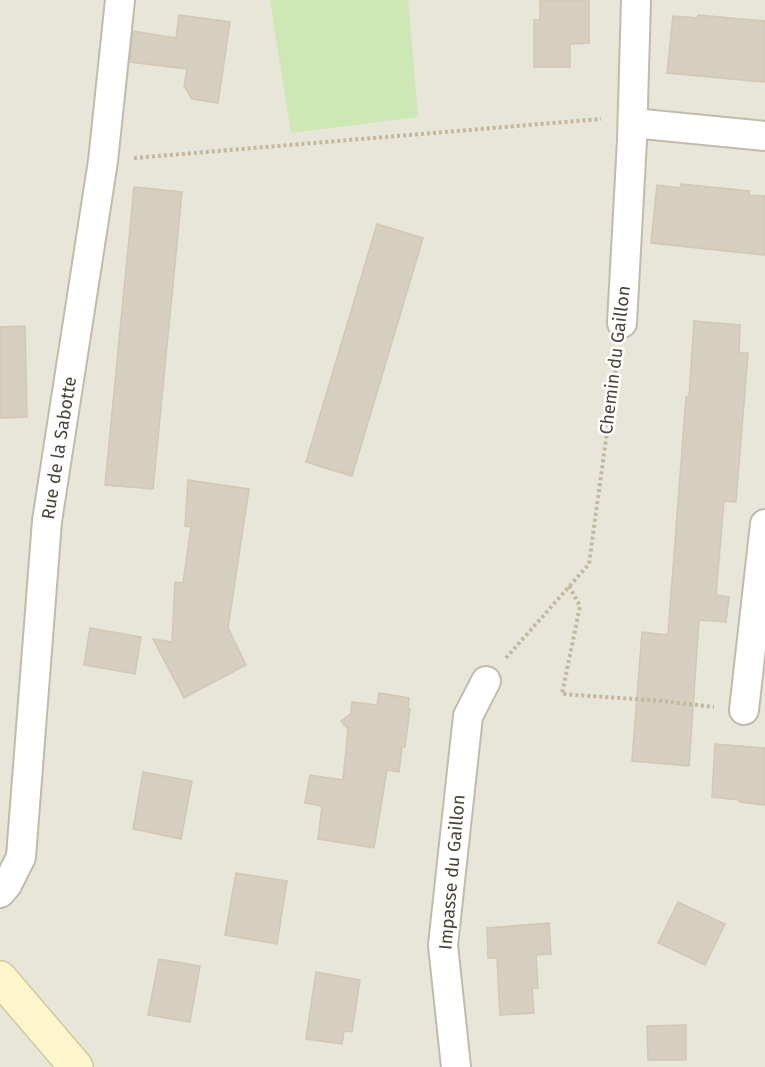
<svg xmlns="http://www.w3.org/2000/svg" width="765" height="1067" font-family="'Fira Sans',sans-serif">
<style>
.residential{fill:#e8e5d9}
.green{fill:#cde7b5}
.building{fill:#d6cfc0;stroke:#d1c7b3;stroke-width:1.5}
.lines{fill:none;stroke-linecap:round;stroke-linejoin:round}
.street-casing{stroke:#c0bbad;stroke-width:32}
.secondary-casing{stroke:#d3c89b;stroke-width:36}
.path{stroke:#c2b89f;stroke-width:4;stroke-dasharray:3 3;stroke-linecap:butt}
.street{stroke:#fff;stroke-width:28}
.secondary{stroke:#fdf5cc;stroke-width:33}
.labels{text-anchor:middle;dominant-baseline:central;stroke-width:5;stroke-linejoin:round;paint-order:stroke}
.street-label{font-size:18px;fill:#494438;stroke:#fff}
</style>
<rect width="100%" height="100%" fill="#f5f2ea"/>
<rect class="residential" x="0" y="0" width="765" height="1067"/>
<polygon class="green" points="270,0 408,0 418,117 291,133"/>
<g class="building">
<polygon points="540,0 589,0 589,43 570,44 570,67 534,67 534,20 540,20"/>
<polygon points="179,15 230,22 218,103 192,99 184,86 187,69 130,62 133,31 176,38"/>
<polygon points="698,15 765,21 765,82 667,73 673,16 698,18"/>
<polygon points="681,184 749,191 749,195 765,196 765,255 651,243 657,185 680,188"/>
<polygon points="134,187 182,192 153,489 105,485"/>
<polygon points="377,224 423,238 352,476 306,462"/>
<polygon points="694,321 740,325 739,353 748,353 736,502 724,501 716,595 729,597 726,622 699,620 689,766 632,761 642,632 668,635 686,397 689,397"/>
<polygon points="25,326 27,417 0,418 0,327"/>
<polygon points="188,480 249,489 228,628 246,665 184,698 153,639 172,642 175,582 183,583 191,527 185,526"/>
<polygon points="90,628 141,637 135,674 84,665"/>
<polygon points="379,693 409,698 408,709 410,709 405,747 402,747 399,772 387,770 374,848 318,839 322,806 305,803 310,775 343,780 348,729 341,721 351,714 352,702 377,705"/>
<polygon points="715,744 765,748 765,805 740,802 739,800 712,797"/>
<polygon points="143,772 192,781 181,839 133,829"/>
<polygon points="236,873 287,881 277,944 225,935"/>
<polygon points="678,902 725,924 705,965 658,943"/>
<polygon points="549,923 551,954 536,955 538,988 532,988 534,1013 500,1015 497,958 488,958 487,928"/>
<polygon points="159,959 200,966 190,1022 148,1015"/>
<polygon points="316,972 360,980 352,1032 344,1031 342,1044 306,1039"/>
<polygon points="686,1025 686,1060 648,1060 647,1026"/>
</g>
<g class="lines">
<g class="street-casing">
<g id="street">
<polyline points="633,123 765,136"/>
<polyline points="622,323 632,140 636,0"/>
<polyline points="744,710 765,524"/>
<polyline points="0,893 7,885 21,857 47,521 103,161 120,0"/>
<polyline points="456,1067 443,945 468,716 486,681"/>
</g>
</g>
<g class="secondary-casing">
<polyline id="secondary" points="0,978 76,1067"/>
</g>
<g class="path">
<polyline points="134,158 601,119"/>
<polyline points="569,586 580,606 562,694 663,701 714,707"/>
<polyline points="506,658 589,564 618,351"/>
</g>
<use href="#street" class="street"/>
<use href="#secondary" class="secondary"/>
</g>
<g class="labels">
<g class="street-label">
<text transform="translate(615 360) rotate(-83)">Chemin du Gaillon</text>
<text transform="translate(59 448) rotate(-81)">Rue de la Sabotte</text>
<text transform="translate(452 872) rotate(-85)">Impasse du Gaillon</text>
</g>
</g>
</svg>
